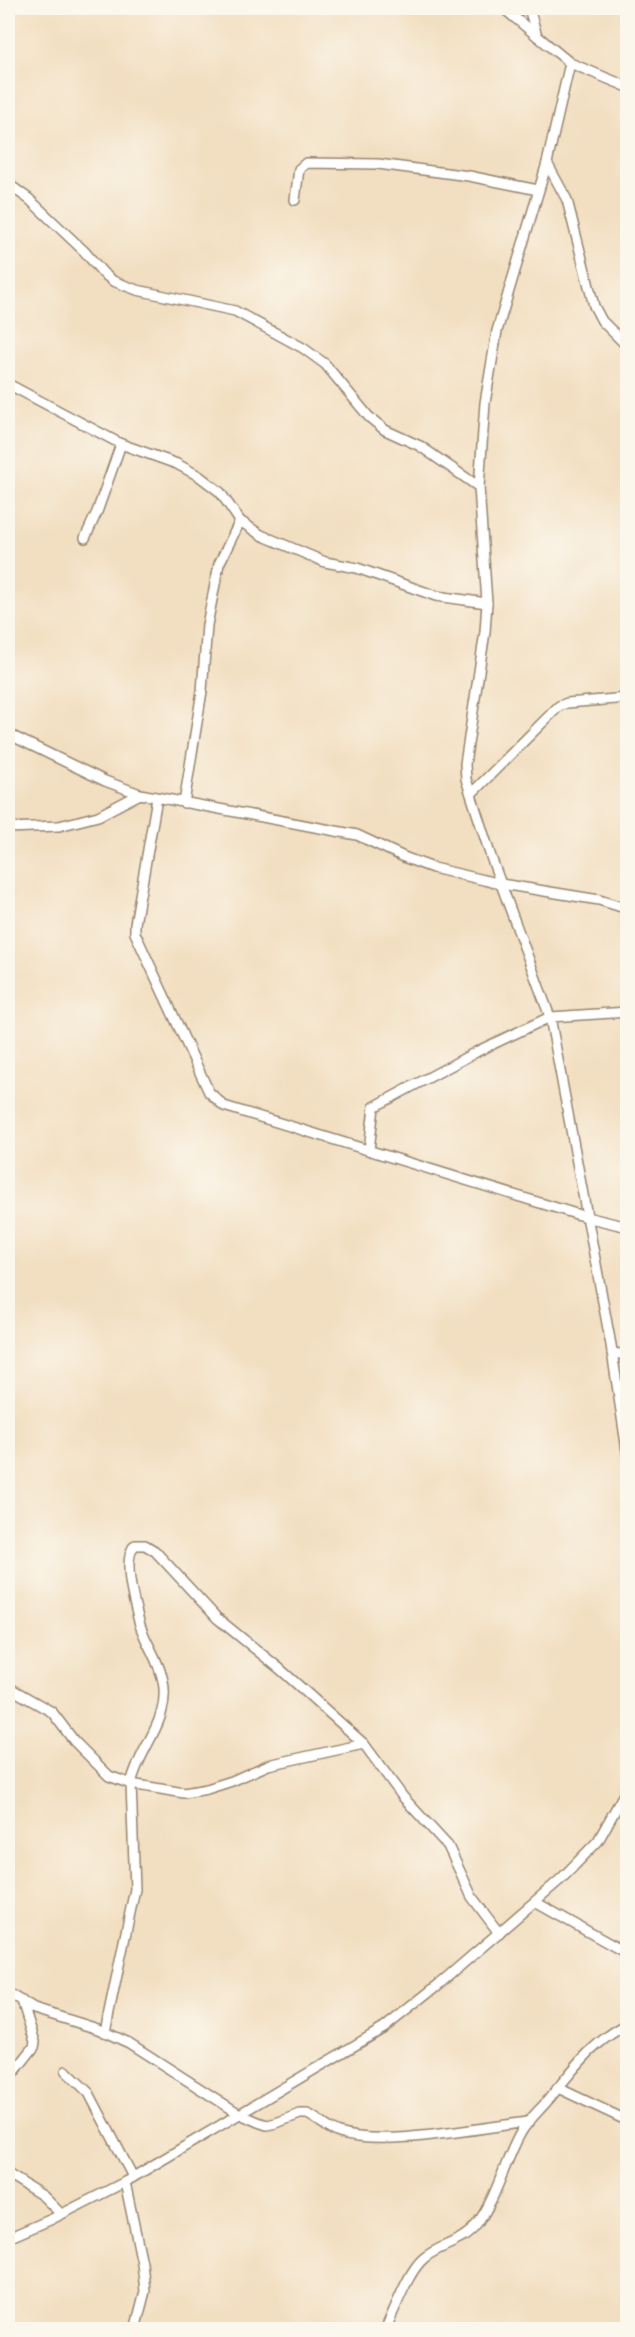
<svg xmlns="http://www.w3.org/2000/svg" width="635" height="2337" font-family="'IM FELL Double Pica',serif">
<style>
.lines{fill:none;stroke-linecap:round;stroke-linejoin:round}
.street-casing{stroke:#96846f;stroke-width:12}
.street{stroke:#fff;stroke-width:9}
</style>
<rect width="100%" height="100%" fill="#fbf7ec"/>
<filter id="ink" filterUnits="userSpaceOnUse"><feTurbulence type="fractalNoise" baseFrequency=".0167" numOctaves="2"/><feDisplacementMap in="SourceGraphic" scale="12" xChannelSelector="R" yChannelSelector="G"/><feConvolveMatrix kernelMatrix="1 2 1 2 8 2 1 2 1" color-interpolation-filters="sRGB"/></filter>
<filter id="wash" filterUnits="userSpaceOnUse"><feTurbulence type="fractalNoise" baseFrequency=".008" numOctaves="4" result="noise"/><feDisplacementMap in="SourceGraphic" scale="24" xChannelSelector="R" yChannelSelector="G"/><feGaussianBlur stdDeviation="1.35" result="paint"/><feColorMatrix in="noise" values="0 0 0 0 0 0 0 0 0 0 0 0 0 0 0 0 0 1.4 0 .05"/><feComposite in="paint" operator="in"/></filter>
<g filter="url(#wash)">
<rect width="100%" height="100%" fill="#f2dec0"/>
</g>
<g filter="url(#ink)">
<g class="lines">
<g class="street-casing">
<g id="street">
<polyline points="503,8 570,63 628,87"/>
<polyline points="529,8 537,36"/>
<polyline points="570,63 547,163 497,331 485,403 479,487 487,603 485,632 465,764 466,779 491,857 550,1017 611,1345 628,1457"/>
<polyline points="547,163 567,200 594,306 602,321 628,347"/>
<polyline points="8,184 29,199 84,251 103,273 113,281 137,290 235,311 303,348 325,364 369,417 385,430 420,446 479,487"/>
<polyline points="295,200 299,169 306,163 378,164 469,176 538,190"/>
<polyline points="8,384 121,444 177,464 199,476 220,492 240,521"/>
<polyline points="85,538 97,512 121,444"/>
<polyline points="8,734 105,781 140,794 357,835 406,858 433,868 501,884 599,900 628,909"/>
<polyline points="471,794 559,706 567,703 628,698"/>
<polyline points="157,798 135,924 135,933 209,1092 224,1106 586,1217 628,1227"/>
<polyline points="184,803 202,691 207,625 219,564 240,521 261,535 325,562 357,568 436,596 487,603"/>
<polyline points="8,828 59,826 98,816 140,794"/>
<polyline points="369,1150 374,1107 478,1051 550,1017 628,1012"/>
<polyline points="612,1353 628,1355"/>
<polyline points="8,1687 52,1712 74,1741 109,1776 131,1784 184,1793 207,1789 232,1781 268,1765 364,1744"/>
<polyline points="535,1902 628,1954"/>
<path d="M8 1993 34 2009 98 2029 129 2043 238 2113 258 2122 267 2125 276 2123 300 2114H307C319 2119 327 2129 339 2133 384 2148 480 2127 529 2122"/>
<path d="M105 2032 135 1889 131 1784C139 1747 171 1721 163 1681 159 1660 146 1644 140 1625 135 1607 121 1559 135 1545H145L155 1551 217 1618 280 1669 364 1744 403 1797 448 1846 472 1897 499 1933"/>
<polyline points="66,2071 89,2093 133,2177"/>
<polyline points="8,2080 34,2047 35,2042 22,2001"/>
<polyline points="558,2088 628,2121"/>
<polyline points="8,2174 43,2196 61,2214"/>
<polyline points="125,2182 142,2263 145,2291 135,2330"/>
<polyline points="8,2238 52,2219 125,2182 384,2028 438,1985 562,1878 598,1841 624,1794 628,1783"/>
<path d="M385 2330C395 2310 408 2271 424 2258 441 2244 463 2243 477 2224 497 2197 504 2163 520 2134 527 2121 540 2110 549 2099 573 2070 593 2041 628 2024"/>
</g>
</g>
<use href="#street" class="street"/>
</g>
</g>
<rect width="635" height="2337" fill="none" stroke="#fbf7ec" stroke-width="30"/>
</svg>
